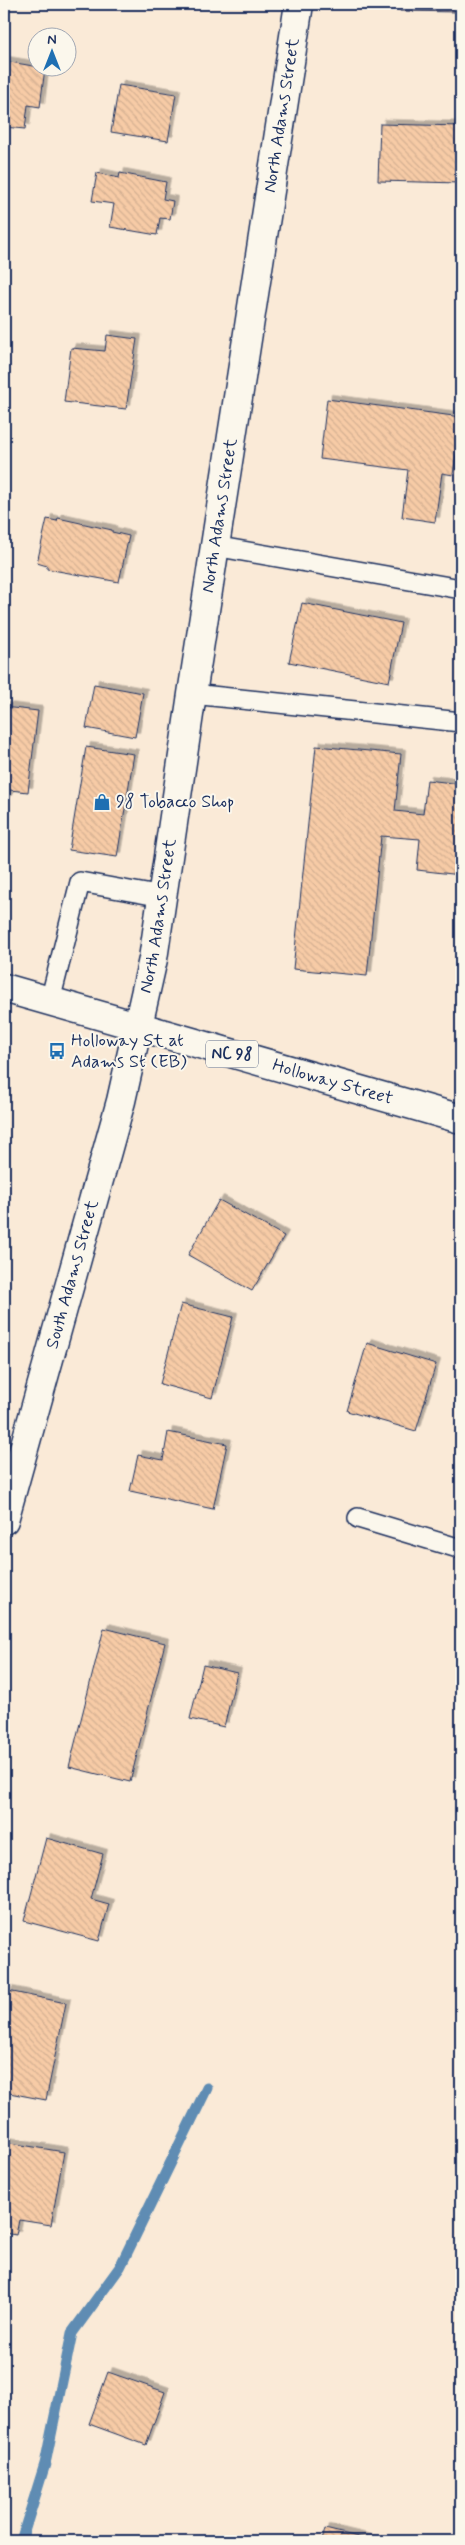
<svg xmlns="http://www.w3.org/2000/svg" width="465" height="2545" font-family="Mynerve,sans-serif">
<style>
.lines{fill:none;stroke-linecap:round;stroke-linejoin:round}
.stream{stroke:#5e8cb3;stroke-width:11}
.building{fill:url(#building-back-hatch);stroke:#1b2f5e;filter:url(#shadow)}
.lane-casing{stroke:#1b2f5e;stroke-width:22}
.street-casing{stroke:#1b2f5e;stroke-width:31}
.highway-casing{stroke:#1b2f5e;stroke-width:31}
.lane{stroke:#fbf7ec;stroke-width:19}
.street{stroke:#fbf7ec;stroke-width:28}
.highway{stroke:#fbf7ec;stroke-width:28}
.labels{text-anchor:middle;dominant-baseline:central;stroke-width:4;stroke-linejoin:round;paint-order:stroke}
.shield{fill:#fbf7ec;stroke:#5e6b89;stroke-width:1}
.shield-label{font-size:16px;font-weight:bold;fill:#1b2f5e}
.street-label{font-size:18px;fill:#1b2f5e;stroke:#fbf7ec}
.poi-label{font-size:18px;fill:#1b2f5e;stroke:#fbf7ec;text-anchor:start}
</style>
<defs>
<pattern id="building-back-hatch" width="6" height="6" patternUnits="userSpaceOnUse" patternTransform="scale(1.25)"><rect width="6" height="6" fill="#f7cba6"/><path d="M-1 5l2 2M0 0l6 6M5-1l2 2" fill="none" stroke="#d3af91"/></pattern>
<filter id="shadow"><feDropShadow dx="4.5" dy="-4.5" stdDeviation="0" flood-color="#0004"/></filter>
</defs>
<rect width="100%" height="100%" fill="#faead7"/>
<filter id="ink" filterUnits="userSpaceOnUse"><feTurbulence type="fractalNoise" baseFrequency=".02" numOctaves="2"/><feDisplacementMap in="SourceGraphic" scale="10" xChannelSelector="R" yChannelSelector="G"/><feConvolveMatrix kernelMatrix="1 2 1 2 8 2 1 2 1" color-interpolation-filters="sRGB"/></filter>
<g filter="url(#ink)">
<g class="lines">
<polyline class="stream" points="21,2541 45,2464 72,2333 120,2267 207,2088"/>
</g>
<g class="building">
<polygon points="400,4 461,4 461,12 400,11"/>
<polygon points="4,61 45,68 40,107 28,105 25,129 4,127"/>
<polygon points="119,85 176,94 168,141 111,132"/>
<polygon points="380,124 461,126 461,183 378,181"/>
<polygon points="97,173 119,178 120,173 166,182 163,199 173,201 170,219 160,218 157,235 110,227 114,204 92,201"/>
<polygon points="107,335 137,339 126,409 64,402 71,348 105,351"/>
<polygon points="327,399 461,417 453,475 442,473 435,522 402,517 408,470 320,459"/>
<polygon points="58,518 112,530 112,532 129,536 119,582 47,569 47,566 37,563 47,519 57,521"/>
<polygon points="302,603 401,623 389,682 289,662"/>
<polygon points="94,684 143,693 135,737 86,728"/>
<polygon points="4,707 38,711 28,792 10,790 8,800 4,799"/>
<polygon points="316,746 401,754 395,811 423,814 427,780 461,784 461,875 417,870 420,839 381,836 367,976 293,969"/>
<polygon points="86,747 134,754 117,857 69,850"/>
<polygon points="219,1200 284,1236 252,1291 188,1255"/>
<polygon points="181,1304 233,1317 212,1398 160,1384"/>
<polygon points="367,1343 436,1364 416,1431 347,1411"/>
<polygon points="168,1432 227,1444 213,1509 130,1491 138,1455 163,1460"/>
<polygon points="104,1628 165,1643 130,1782 69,1767"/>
<polygon points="203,1665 237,1673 224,1727 190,1719"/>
<polygon points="46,1838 103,1854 91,1899 109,1904 99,1941 24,1921"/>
<polygon points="8,1991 66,2003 46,2100 4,2092 4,2011"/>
<polygon points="4,2142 64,2152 51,2225 19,2220 16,2235 4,2233"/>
<polygon points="108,2372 165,2392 146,2445 89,2424"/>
<polygon points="325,2529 375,2541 322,2541"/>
</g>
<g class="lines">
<g class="lane-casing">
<g id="lane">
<polyline points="214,546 461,589"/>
<polyline points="192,694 461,722"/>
<polyline points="50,1001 80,882 163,897"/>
<polyline points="358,1518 461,1549"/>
</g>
</g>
<g class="street-casing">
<g id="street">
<path id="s1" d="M4 1520 121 1101 153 959 192 694 299 4"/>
</g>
</g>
<g class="highway-casing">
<g id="highway">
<path id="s2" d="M4 988 461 1119"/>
</g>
</g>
<use href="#lane" class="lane"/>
<use href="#street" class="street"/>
<use href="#highway" class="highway"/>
</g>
</g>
<defs>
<g id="shop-bare" transform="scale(1.35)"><path d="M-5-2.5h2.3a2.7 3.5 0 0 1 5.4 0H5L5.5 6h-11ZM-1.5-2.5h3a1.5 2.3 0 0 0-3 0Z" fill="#1f6fb2" stroke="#fbf7ec" stroke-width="2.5" paint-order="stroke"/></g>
<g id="bus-bare" transform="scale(1.35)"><path d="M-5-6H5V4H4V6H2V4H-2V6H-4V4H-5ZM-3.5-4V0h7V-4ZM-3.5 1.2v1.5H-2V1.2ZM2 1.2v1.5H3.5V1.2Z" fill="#1f6fb2" stroke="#fbf7ec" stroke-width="2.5" paint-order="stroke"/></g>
</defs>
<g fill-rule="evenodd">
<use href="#shop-bare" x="102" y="802"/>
<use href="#bus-bare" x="57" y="1051"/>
</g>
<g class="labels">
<rect class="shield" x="206" y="1040.5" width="52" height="27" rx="4"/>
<g class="shield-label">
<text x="232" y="1054">NC 98</text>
</g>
<g class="street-label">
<text stroke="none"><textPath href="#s1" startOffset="1434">North Adams Street</textPath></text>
<text stroke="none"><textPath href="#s1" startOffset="1029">North Adams Street</textPath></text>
<text stroke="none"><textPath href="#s1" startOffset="624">North Adams Street</textPath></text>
<text stroke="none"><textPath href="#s2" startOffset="342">Holloway Street</textPath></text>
<text stroke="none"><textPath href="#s1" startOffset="255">South Adams Street</textPath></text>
</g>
<g class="poi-label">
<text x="116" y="802">98 Tobacco Shop</text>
<text x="71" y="1041">Holloway St at<tspan x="71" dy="21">Adams St (EB)</tspan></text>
</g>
</g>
<rect width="465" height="2545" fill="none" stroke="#fbf7ec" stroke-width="20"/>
<rect x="10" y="10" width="445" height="2525" fill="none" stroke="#1b2f5e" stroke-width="2" filter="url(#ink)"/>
<g transform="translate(52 52)"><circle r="24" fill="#fbf7ec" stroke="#a1a7b3"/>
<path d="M0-4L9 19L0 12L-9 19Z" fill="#1f6fb2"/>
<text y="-8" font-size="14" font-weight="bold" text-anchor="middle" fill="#1b2f5e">N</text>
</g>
</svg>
